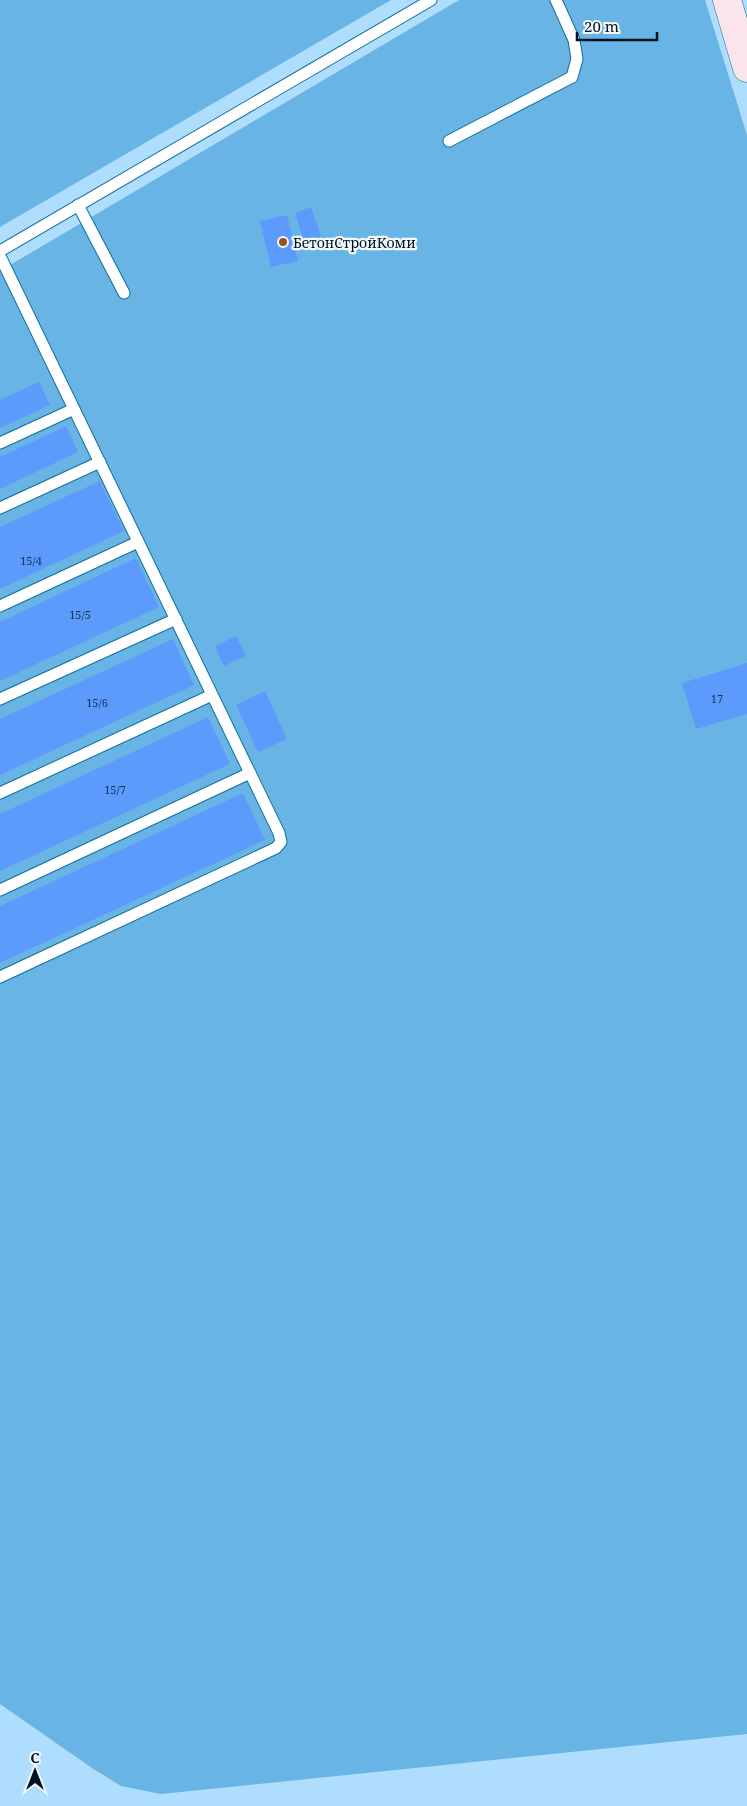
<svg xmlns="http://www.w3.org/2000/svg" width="747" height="1806" font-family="'Noto Serif',serif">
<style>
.green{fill:#68b4e5}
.building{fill:#5c9bfc}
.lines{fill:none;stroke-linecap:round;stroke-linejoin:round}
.lane-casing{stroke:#0f6e9e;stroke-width:13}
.secondary-casing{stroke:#0f6e9e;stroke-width:29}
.lane{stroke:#fff;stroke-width:11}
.secondary{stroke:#fce4ec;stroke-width:28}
.poi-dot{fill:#925419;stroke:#f0f8fd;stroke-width:2}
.labels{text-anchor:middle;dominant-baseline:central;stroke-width:4.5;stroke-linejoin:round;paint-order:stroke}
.number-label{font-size:11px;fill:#173456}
.poi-label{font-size:14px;fill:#00111f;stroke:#f0f8fd;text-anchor:start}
</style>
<rect width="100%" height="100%" fill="#aeddfd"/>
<g class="green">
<polygon points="0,0 391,0 0,227"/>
<polygon points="459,0 705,0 747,135 747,1734 161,1794 121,1786 92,1768 0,1704 0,271"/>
</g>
<g class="building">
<polygon points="311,207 321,236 304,242 295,213"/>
<polygon points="287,215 298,261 271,267 260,221"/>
<polygon points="39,382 50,405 0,428 0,400"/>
<polygon points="66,426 78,452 0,489 0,457"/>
<polygon points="100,481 124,531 0,589 0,527"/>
<polygon points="136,558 159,607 0,681 0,622"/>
<polygon points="236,636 246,656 224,666 215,646"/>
<polygon points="173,639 194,685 0,775 0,719"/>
<polygon points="747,663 747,714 696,729 682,683"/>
<polygon points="265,691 287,739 258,752 236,705"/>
<polygon points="208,717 230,764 0,871 0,814"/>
<polygon points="243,793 265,840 0,963 0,906"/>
</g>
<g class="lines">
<g class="lane-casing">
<g id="lane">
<polyline points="449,141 572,77 577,59 574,40 556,0"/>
<polyline points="78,205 124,293"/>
<polyline points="0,251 431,0"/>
<polyline points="0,256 250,773 0,890"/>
<polyline points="0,443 74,409"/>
<polyline points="0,508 100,462"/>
<polyline points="0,606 138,542"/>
<polyline points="0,699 176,619"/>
<polyline points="0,793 212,695"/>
<polyline points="0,977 276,848 281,842 279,833 250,773"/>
</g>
</g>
<g class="secondary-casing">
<polyline id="secondary" points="727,0 747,68"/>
</g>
<use href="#lane" class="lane"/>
<use href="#secondary" class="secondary"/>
</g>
<circle class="poi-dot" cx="283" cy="242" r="5"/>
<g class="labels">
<g class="number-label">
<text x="31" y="560">15/4</text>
<text x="80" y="614">15/5</text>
<text x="717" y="698">17</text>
<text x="97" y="702">15/6</text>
<text x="115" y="789">15/7</text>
</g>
<g class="poi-label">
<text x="293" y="242">БетонСтройКоми</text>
</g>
</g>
<g transform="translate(35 1771)" stroke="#f0f8fd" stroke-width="4" paint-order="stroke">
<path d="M0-4L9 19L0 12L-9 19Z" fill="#00111f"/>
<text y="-8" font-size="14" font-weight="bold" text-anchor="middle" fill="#00111f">С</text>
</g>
<path d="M577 32v8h80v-8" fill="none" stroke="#00111f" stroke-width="2.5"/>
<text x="584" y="32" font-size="15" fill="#00111f" stroke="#f0f8fd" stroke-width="4" paint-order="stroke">20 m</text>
</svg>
